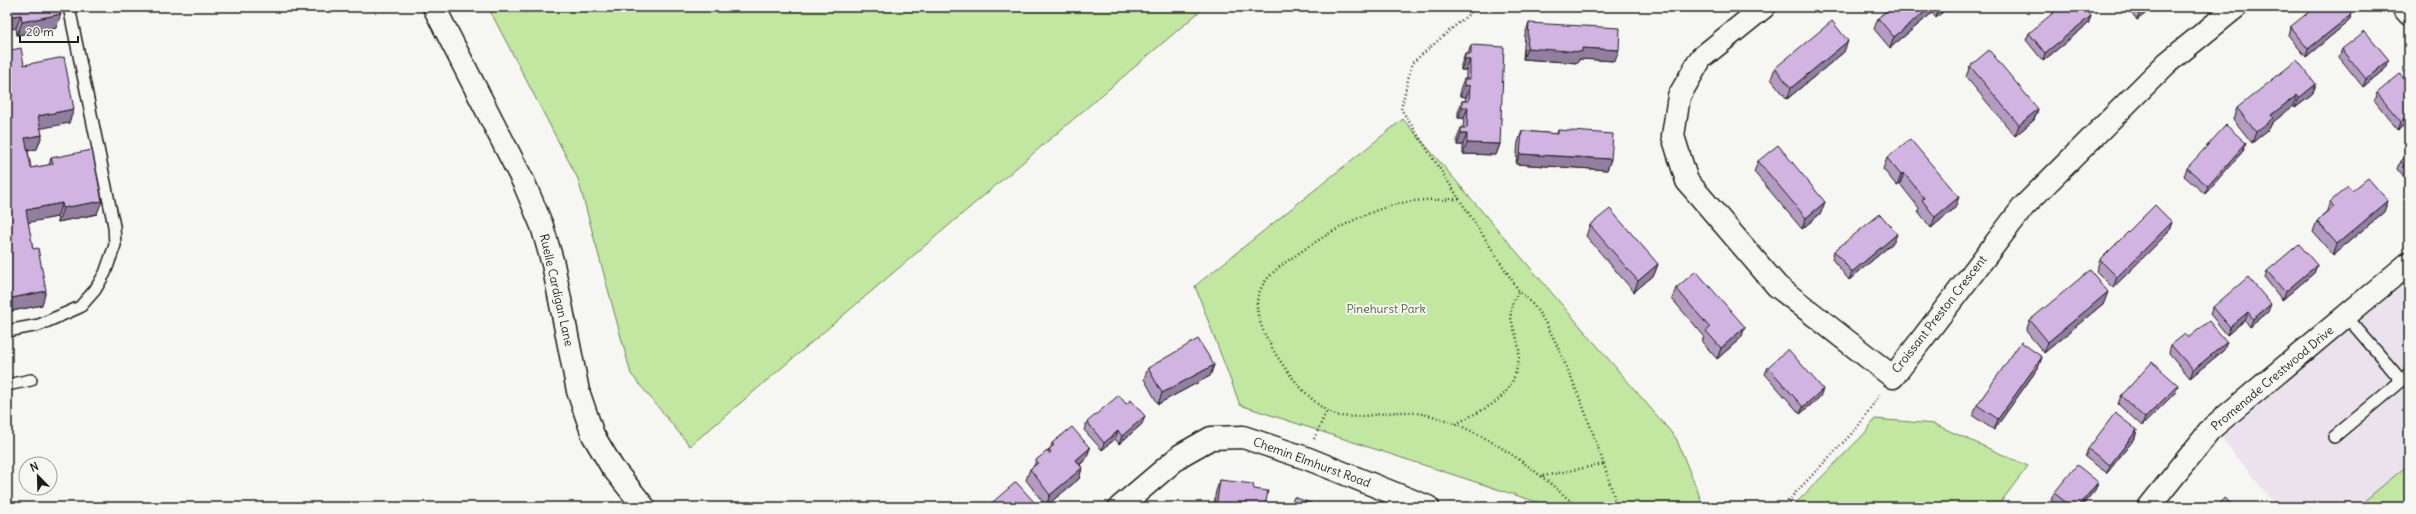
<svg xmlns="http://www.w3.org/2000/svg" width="2416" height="514" font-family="Delius,sans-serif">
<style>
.built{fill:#ebe2ed}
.green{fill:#c2e7a1;stroke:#6f825e}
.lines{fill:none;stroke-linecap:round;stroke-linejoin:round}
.lane-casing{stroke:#1c1c1c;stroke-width:14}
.street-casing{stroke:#1c1c1c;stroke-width:25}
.path{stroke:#1c1c1c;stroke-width:2.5;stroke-dasharray:1 3;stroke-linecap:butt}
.lane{stroke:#f6f6f2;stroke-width:11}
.street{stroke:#f6f6f2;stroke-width:22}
.wall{fill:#b49bc2;stroke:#1c1c1c}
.shaded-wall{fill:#927e9e;stroke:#1c1c1c}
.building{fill:#d1b4e2;stroke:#1c1c1c}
.labels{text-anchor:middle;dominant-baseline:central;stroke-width:4;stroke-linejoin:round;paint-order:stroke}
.street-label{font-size:12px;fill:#1c1c1c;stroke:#f6f6f2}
.park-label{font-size:12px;fill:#4e5944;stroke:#f6f6f2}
</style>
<rect width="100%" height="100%" fill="#f6f6f2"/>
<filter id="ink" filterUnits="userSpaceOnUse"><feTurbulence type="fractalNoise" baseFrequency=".025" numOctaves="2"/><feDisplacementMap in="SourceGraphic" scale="8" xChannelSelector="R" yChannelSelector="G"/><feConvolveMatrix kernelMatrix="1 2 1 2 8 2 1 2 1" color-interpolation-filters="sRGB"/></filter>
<g filter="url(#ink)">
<polygon class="built" points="2409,263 2409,507 2277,507 2213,427"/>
<g class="green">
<polygon points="488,7 1205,7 690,446 631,374 578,179"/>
<polygon points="1403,119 1676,438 1704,507 1552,507 1240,405 1195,286"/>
<polygon points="1875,419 1934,424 2028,466 1997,507 1792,507 1865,433"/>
<polygon points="2409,464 2409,507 2357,507"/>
</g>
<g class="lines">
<g class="lane-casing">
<g id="lane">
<polyline points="2346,316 2401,380"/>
<polyline points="7,331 39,325 80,307 95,290 105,273 115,245 114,226 69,7"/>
<polyline points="7,385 31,380"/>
<polyline points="2334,437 2409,374"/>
</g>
</g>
<g class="street-casing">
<g id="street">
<polyline points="434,7 524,183 542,226 553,264 578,391 593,435 612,467 644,507"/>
<polyline points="1764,7 1701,58 1679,96 1673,136 1687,181 1777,286 1893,377 2024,206 2167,63 2236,7"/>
<polyline points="2403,7 2409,14"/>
<polyline points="1120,507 1181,455 1211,438 1243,437 1306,458 1428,507"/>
<polyline points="2149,507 2213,427 2409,263"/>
</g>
</g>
<g class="path">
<path d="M1477 7 1412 63 1401 109 1519 291C1544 312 1554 339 1567 368 1587 414 1603 459 1617 507"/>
<path d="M1459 199C1442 200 1424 199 1407 202 1362 210 1318 239 1282 265 1269 275 1257 288 1257 305 1256 336 1305 402 1333 414 1350 421 1383 412 1402 412 1419 412 1440 417 1456 424 1501 443 1541 474 1577 507"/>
<path d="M1456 424C1471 415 1491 408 1503 395 1513 385 1520 364 1519 350 1516 325 1502 316 1519 291"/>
<polyline points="1314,439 1327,410"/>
<polyline points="1543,476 1604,464"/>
<polyline points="1782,507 1856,429 1881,393"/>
</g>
<use href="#lane" class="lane"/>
<use href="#street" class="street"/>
</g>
<g class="wall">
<polygon points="7,7 56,28 17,35 16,28"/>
<polygon points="1891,7 1948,7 1936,18 1932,13 1890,48 1874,29 1878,18"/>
<polygon points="2126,7 2154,7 2137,20"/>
<polygon points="2352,14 2349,21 2306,57 2288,35 2290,27"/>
<polygon points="2091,16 2088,24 2043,61 2026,40 2029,33"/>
<polygon points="1529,23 1619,50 1615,61 1579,59 1578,63 1523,59 1525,34"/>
<polygon points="1471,45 1500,144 1496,155 1463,154 1463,145 1457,145 1457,139 1461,128 1463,128 1464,118 1458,118 1458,112 1462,101 1465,101 1466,97 1460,96 1460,89 1464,79 1466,79 1466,70 1461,70 1461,65 1465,54 1468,54"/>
<polygon points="2342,49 2389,60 2386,68 2363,87 2339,57"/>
<polygon points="7,51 24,65 69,123 40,128 42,135 37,149 28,151 31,168 49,165 51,158 97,214 58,222 57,217 28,222 42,305 7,312"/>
<polygon points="1844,52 1787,99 1771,79 1775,68"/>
<polygon points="1970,66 2038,109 2034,120 2015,136 1966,77"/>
<polygon points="2316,84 2312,95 2295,108 2293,106 2272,123 2269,129 2252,143 2233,119 2237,108"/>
<polygon points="2409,85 2409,121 2398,130 2374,100 2377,93"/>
<polygon points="1558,130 1611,159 1607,170 1516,164 1518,142 1522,131 1557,134"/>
<polygon points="2246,143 2243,151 2205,194 2184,176 2187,168"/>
<polygon points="2409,154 2409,183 2398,169 2401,161"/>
<polygon points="1887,158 1955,208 1931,228 1918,211 1919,208 1900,184 1897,186 1883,169"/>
<polygon points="1758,161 1821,213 1802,229 1754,172"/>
<polygon points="2352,191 2384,212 2333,255 2313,232 2317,221 2326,213 2330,202"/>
<polygon points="2172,222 2168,233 2113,288 2096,271 2100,260"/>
<polygon points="1590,225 1658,264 1654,275 1634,292 1586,236"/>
<polygon points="1894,242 1849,280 1832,259 1834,251"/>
<polygon points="2317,265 2314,273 2282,300 2265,278 2267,271"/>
<polygon points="1676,288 1745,327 1741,338 1717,359 1702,342 1704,336 1672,299"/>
<polygon points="2104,303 2044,353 2026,331 2030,320"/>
<polygon points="2213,307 2268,312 2250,327 2245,320 2227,335 2210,314"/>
<polygon points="2188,338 2224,350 2190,378 2169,353 2171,345"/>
<polygon points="2042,357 2038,368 1994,430 1973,416 1977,405"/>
<polygon points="1214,365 1210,376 1158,404 1144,379 1148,368"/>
<polygon points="1768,367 1820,397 1800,414 1765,374"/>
<polygon points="2178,385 2175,393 2142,426 2118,404 2121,396"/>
<polygon points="1087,422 1142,424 1119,444 1115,439 1102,450 1084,430"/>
<polygon points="2137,430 2135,438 2107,473 2085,457 2088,449"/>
<polygon points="1052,443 1090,448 1086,459 1080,465 1082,468 1079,479 1046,506 1026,480 1030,469 1034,466 1036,460 1048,452 1049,449 1051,447"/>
<polygon points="1220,480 1254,489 1265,507 1213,507 1216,491"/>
<polygon points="2098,482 2095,490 2081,507 2060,507 2051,500 2054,493"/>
</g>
<g class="shaded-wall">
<polygon points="1931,7 1934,7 1932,13 1890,48 1894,37"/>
<polygon points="1939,7 1948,7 1936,18"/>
<polygon points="2144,7 2154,7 2137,20 2141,10"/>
<polygon points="61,14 56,28 17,35 22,22"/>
<polygon points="2352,14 2349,21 2306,57 2308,49"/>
<polygon points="21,15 16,28 7,30 7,17"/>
<polygon points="2091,16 2088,24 2043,61 2045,53"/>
<polygon points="1848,41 1844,52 1787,99 1791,88"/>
<polygon points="1527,48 1582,48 1619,50 1615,61 1579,59 1578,63 1523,59"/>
<polygon points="1465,59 1470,60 1466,70 1461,70"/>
<polygon points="2389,60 2386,68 2363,87 2366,79"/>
<polygon points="2316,84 2312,95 2295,108 2299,98"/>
<polygon points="1464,85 1470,86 1466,97 1460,96"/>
<polygon points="2297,95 2293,106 2272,123 2269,129 2252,143 2256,132 2271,115"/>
<polygon points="1462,107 1468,107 1464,118 1458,118"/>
<polygon points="74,109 69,123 33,130 38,116"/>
<polygon points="2038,109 2034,120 2015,136 2019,125"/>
<polygon points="2409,115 2409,121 2398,130 2401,122"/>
<polygon points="1461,134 1467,134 1463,145 1457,145"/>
<polygon points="42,135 37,149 20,152 25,138"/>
<polygon points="1467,143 1500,144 1496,155 1463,154"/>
<polygon points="2246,143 2243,151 2205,194 2208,186"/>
<polygon points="1520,154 1611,159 1607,170 1516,164"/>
<polygon points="1904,173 1900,184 1897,186 1901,175"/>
<polygon points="1959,197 1955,208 1931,228 1935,217"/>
<polygon points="102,201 97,214 58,222 63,208"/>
<polygon points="2388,201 2384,212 2333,255 2337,244"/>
<polygon points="1825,202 1821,213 1802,229 1806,218"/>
<polygon points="62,203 57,217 21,224 26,210"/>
<polygon points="2172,222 2168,233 2113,288 2117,277"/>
<polygon points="1897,234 1894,242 1849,280 1852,272"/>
<polygon points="1658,264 1654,275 1634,292 1638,281"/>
<polygon points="2317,265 2314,273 2282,300 2285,292"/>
<polygon points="46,291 42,305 7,312 7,299"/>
<polygon points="2108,292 2104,303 2044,353 2048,342"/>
<polygon points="2271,304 2268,312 2250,327 2253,319"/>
<polygon points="2248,312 2245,320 2227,335 2230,327"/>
<polygon points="1745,327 1741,338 1717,359 1721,348"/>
<polygon points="2227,342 2224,350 2190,378 2193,370"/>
<polygon points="2042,357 2038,368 1994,430 1998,419"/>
<polygon points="1214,365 1210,376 1158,404 1162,393"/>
<polygon points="2178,385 2175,393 2142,426 2145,418"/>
<polygon points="1823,389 1820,397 1800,414 1803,407"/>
<polygon points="1145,416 1142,424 1119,444 1122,436"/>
<polygon points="2137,430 2135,438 2107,473 2110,465"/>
<polygon points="1118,431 1115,439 1102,450 1104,443"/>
<polygon points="1090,448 1086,459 1072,471 1076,460"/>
<polygon points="1082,468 1079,479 1046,506 1050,495"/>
<polygon points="2098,482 2095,490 2081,507 2078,507"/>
</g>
<g class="building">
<polygon points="7,7 60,7 61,14 22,22 21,15 7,17"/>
<polygon points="1891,7 1931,7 1894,37 1878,18"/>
<polygon points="2060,7 2084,7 2091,16 2045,53 2029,33"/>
<polygon points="2139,7 2144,7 2141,10"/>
<polygon points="2315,7 2347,7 2352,14 2308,49 2290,27"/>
<polygon points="1832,21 1848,41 1791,88 1775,68"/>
<polygon points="1529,23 1620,28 1619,50 1582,48 1582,52 1527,48"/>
<polygon points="2365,31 2389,60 2366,79 2342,49"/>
<polygon points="1471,45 1504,47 1500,144 1467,143 1467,134 1461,134 1461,128 1467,128 1468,107 1462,107 1462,101 1469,101 1470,86 1464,85 1464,79 1470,79 1470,60 1465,59 1465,54 1471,54"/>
<polygon points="21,48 24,65 64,57 74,109 38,116 42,135 25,138 31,168 53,164 51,158 92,150 102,201 63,208 62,203 26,210 33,249 38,248 46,291 7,299 7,51"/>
<polygon points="1989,50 2038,109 2019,125 1970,66"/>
<polygon points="2297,60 2316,84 2299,98 2297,95 2271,115 2273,118 2256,132 2237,108"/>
<polygon points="2400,74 2409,85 2409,115 2401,122 2377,93"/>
<polygon points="2226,125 2246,143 2208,186 2187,168"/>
<polygon points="1558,130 1613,134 1611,159 1520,154 1522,131 1558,134"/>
<polygon points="1910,139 1959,197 1935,217 1922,200 1924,198 1904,173 1901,175 1887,158"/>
<polygon points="1778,145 1825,202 1806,218 1758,161"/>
<polygon points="2409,154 2409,172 2401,161"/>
<polygon points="2368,178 2388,201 2337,244 2317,221 2334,207 2330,202 2348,186 2352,191"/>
<polygon points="2155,205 2172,222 2117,277 2100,260"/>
<polygon points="1610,209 1658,264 1638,281 1590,225"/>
<polygon points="1880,214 1897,234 1852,272 1834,251"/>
<polygon points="2299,244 2317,265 2285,292 2267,271"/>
<polygon points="2090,270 2108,292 2048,342 2030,320"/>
<polygon points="1696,271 1745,327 1721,348 1706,331 1710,328 1676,288"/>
<polygon points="2248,277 2271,304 2253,319 2248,312 2230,327 2213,307"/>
<polygon points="2209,321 2227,342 2193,370 2171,345 2185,334 2188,338"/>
<polygon points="1198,339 1214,365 1162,393 1148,368"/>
<polygon points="2021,342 2042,357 1998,419 1977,405"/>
<polygon points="1788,349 1823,389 1803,407 1768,367"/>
<polygon points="2152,362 2178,385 2145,418 2121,396"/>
<polygon points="1119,395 1126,404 1131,400 1145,416 1122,436 1118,431 1104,443 1087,422"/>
<polygon points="2115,413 2137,430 2110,465 2088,449"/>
<polygon points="1072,427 1090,448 1076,460 1082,468 1050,495 1030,469 1038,463 1036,460 1047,451 1049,454 1051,452 1049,449 1054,445 1052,443"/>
<polygon points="2077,465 2098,482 2078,507 2072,507 2054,493"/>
<polygon points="1220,480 1253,484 1254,489 1268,491 1265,507 1216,507"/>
<polygon points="1016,482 1035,503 1033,505 1035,507 987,507"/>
<polygon points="1294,497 1318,506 1317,507 1290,507"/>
<polygon points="2224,498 2235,507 2218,507"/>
</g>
</g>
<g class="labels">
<g class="street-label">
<text transform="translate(557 290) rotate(77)">Ruelle Cardigan Lane</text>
<text transform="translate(1939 314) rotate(-52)">Croissant Preston Crescent</text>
<text transform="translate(2272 378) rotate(-40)">Promenade Crestwood Drive</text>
<text transform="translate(1312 462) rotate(20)">Chemin Elmhurst Road</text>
</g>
<g class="park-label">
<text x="1386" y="308">Pinehurst Park</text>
</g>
</g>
<rect width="2416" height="514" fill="none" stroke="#f6f6f2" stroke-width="24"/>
<rect x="12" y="12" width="2392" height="490" fill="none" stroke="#1c1c1c" stroke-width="1.5" filter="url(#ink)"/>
<g transform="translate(38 476) rotate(337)"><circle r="19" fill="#f6f6f2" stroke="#9f9f9c"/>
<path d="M0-3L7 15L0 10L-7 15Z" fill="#1c1c1c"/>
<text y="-6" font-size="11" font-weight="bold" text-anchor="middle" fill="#1c1c1c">N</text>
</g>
<path d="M20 36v6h58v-6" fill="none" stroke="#1c1c1c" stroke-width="2"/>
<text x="26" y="36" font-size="12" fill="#1c1c1c" stroke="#f6f6f2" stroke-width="3" paint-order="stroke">20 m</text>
</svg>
